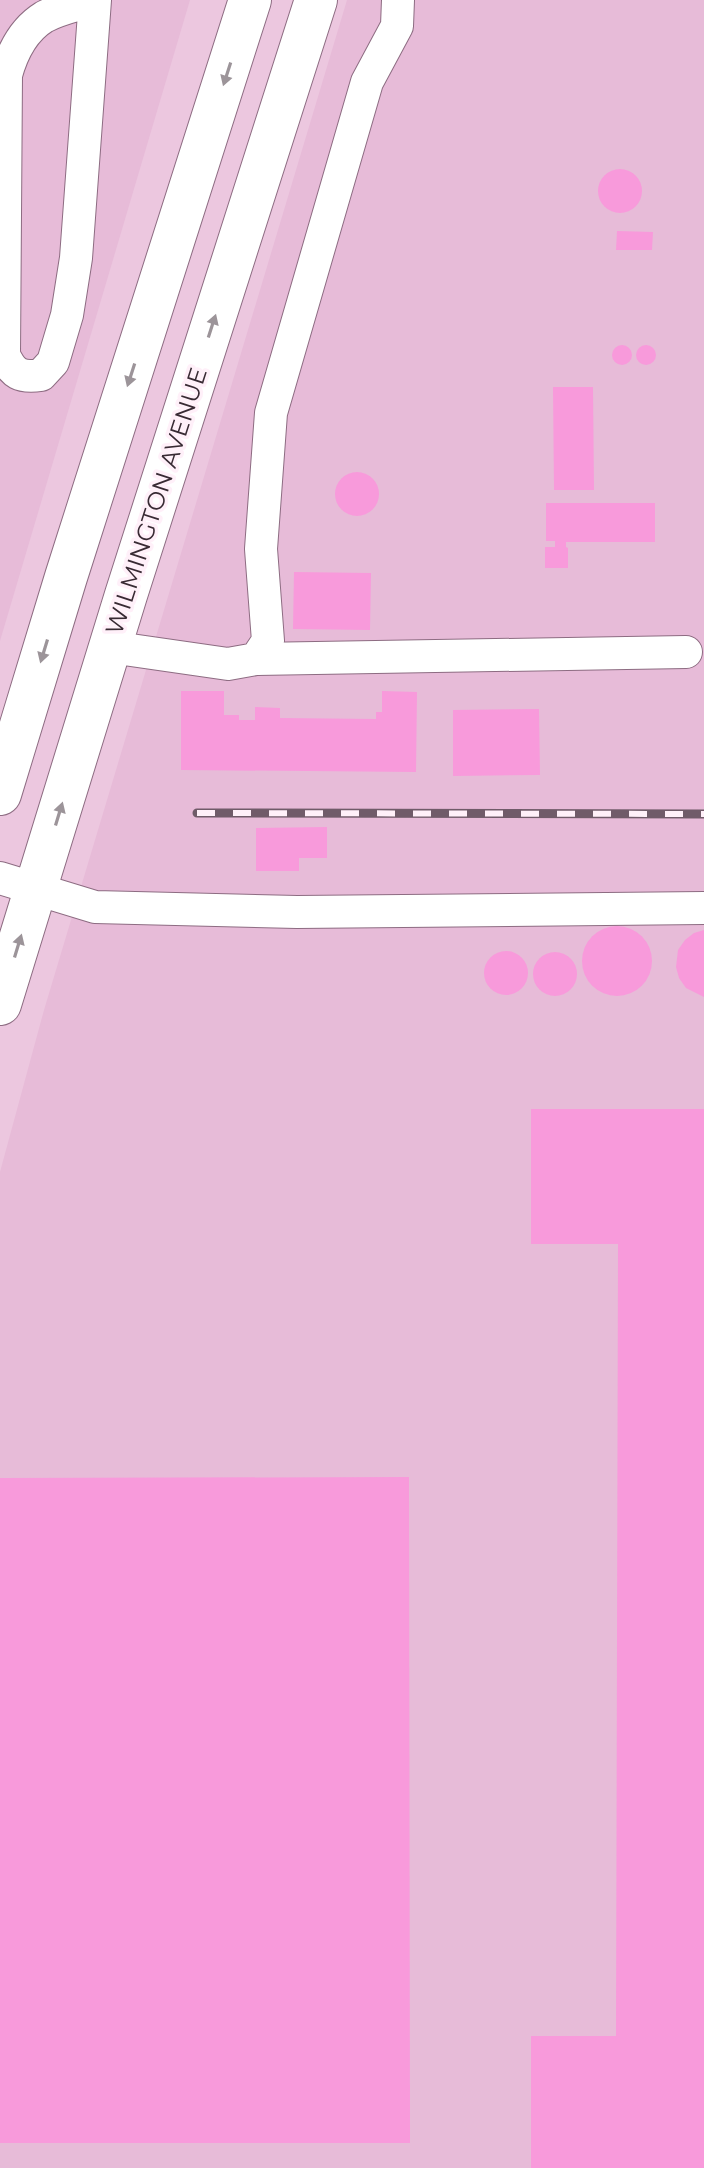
<svg xmlns="http://www.w3.org/2000/svg" width="704" height="2168" font-family="Montserrat,sans-serif">
<style>
.built{fill:#e7bbd8}
.building{fill:#f89adb}
.lines{fill:none;stroke-linecap:round;stroke-linejoin:round}
.minor-casing{stroke:#8d6c82;stroke-width:34}
.major-casing{stroke:#8d6c82;stroke-width:44}
.minor{stroke:#fff;stroke-width:32}
.major{stroke:#fff;stroke-width:42}
.rail-casing{stroke:#705b69;stroke-width:9}
.rail{stroke:#fff0f9;stroke-width:6;stroke-dasharray:18;stroke-linecap:butt}
.oneway{fill:#9c9499}
.labels{text-anchor:middle;dominant-baseline:central;stroke-width:7;stroke-linejoin:round;paint-order:stroke}
.street-label{font-size:24px;fill:#382a33;stroke:#fff0f9}
</style>
<rect width="100%" height="100%" fill="#ecc7df"/>
<g class="built">
<polygon points="0,0 190,0 0,641"/>
<polygon points="347,0 704,0 704,2168 0,2168 0,1172 44,1010"/>
</g>
<g class="building">
<circle cx="620" cy="191" r="22"/>
<polygon points="617,231 653,232 652,250 616,250"/>
<circle cx="646" cy="355" r="10"/>
<circle cx="622" cy="355" r="10"/>
<polygon points="553,387 593,387 594,490 554,490"/>
<circle cx="357" cy="494" r="22"/>
<polygon points="546,503 655,503 655,542 566,542 566,547 568,548 568,568 545,568 545,547 555,547 555,541 546,541"/>
<polygon points="294,572 371,573 370,630 293,629"/>
<polygon points="181,691 224,691 224,715 239,715 239,720 255,720 255,707 280,708 280,718 376,719 376,712 382,712 382,691 417,692 416,772 181,770"/>
<polygon points="539,709 540,775 453,776 453,710"/>
<polygon points="327,827 327,858 299,858 299,871 256,871 256,828"/>
<circle cx="617" cy="961" r="35"/>
<polygon points="704,930 704,997 686,988 679,978 676,967 678,950 685,940 694,933"/>
<circle cx="506" cy="973" r="22"/>
<circle cx="555" cy="974" r="22"/>
<polygon points="531,1109 704,1109 704,2168 531,2168 531,2036 616,2036 618,1244 531,1244"/>
<polygon points="409,1477 410,2143 0,2143 0,1478"/>
</g>
<g class="lines">
<g class="minor-casing">
<g id="minor">
<path d="M93 0C78 5 58 9 44 17 23 30 12 53 6 75L4 355C13 374 20 378 41 375L53 362 67 315 76 258 95 0"/>
<polyline points="110,647 228,664 256,659 268,641 261,549 271,413 367,82 397,26 398,0"/>
<polyline points="256,659 686,652"/>
<polyline points="0,878 95,907 297,912 704,908"/>
</g>
</g>
<g class="major-casing">
<g id="major">
<polyline points="0,794 66,577 250,0"/>
<polyline points="0,1004 126,595 316,0"/>
</g>
</g>
<use href="#minor" class="minor"/>
<use href="#major" class="major"/>
<g class="rail-casing">
<polyline id="rail" points="197,813 704,814"/>
</g>
<use href="#rail" class="rail"/>
</g>
<defs><path id="oneway-solid" d="M-6-.8H1V-3.2L6.5 0L1 3.2V.8H-6Z" transform="scale(2)"/></defs>
<g class="oneway">
<use href="#oneway-solid" transform="translate(227 74) rotate(108)"/>
<use href="#oneway-solid" transform="translate(212 326) rotate(-72)"/>
<use href="#oneway-solid" transform="translate(131 375) rotate(108)"/>
<use href="#oneway-solid" transform="translate(44 651) rotate(107)"/>
<use href="#oneway-solid" transform="translate(59 814) rotate(-73)"/>
<use href="#oneway-solid" transform="translate(18 946) rotate(-73)"/>
</g>
<g class="labels">
<g class="street-label">
<text transform="translate(156 501) rotate(-72)">WILMINGTON AVENUE</text>
</g>
</g>
</svg>
